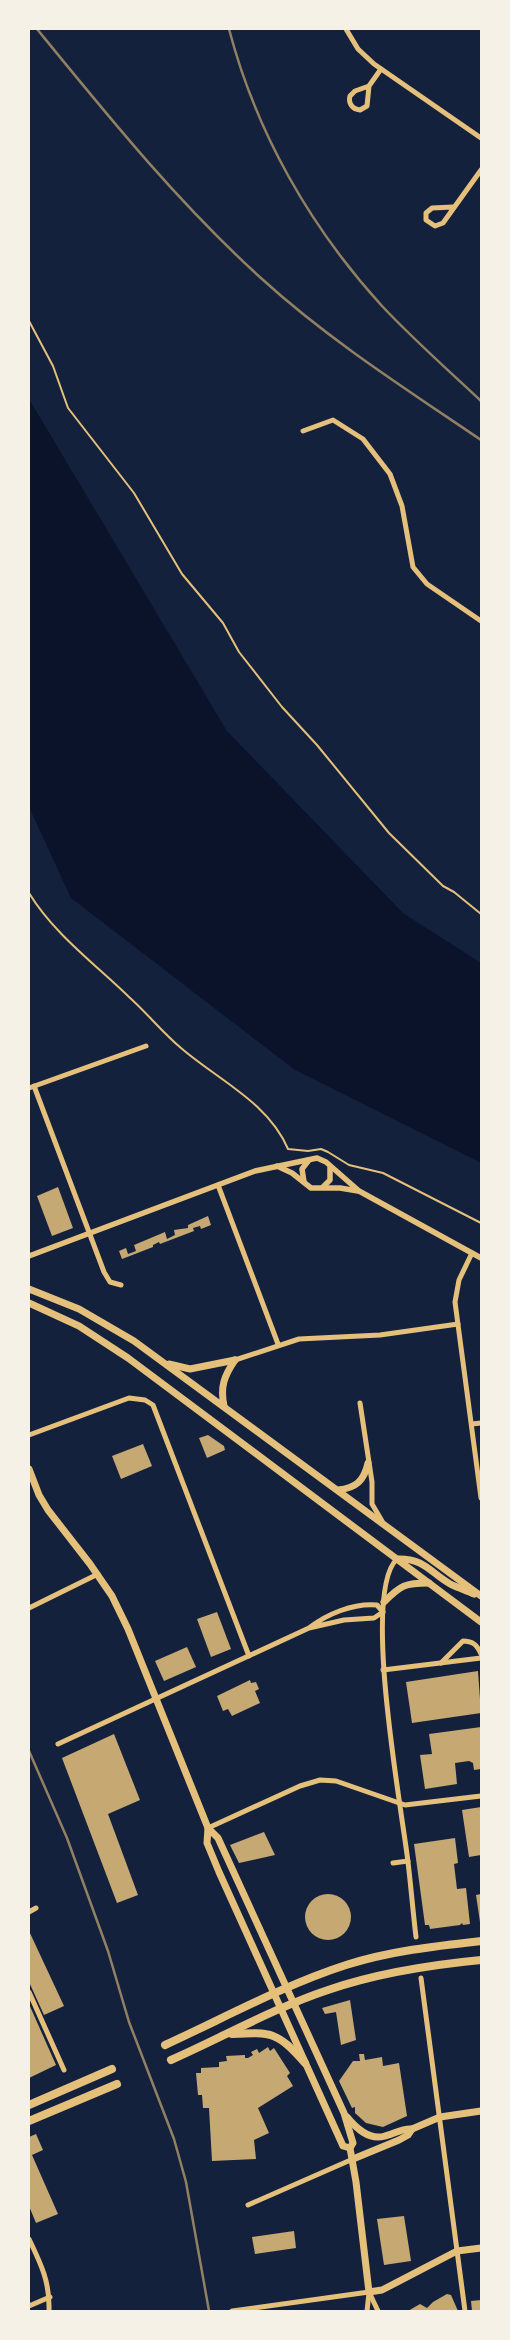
<svg xmlns="http://www.w3.org/2000/svg" width="510" height="2340" font-family="Manrope,sans-serif">
<style>
.water{fill:#0b132b}
.building{fill:#c6a872}
.lines{fill:none;stroke-linecap:round;stroke-linejoin:round}
.path{stroke:#e5c07b;stroke-width:2}
.minor{stroke:#e5c07b;stroke-width:5}
.tertiary{stroke:#e5c07b;stroke-width:5.5}
.secondary{stroke:#e5c07b;stroke-width:7}
.primary{stroke:#e5c07b;stroke-width:8}
.rail{stroke:#918062;stroke-width:2.5}
</style>
<rect width="100%" height="100%" fill="#14213d"/>
<polygon class="water" points="29,399 227,731 403,913 481,963 481,1163 295,1070 71,898 29,807"/>
<g class="building">
<polygon points="58,1187 73,1228 52,1236 37,1196"/>
<polygon points="208,1216 211,1225 201,1229 200,1226 193,1228 194,1231 160,1244 159,1242 153,1245 153,1247 122,1259 119,1251 126,1248 128,1254 136,1251 134,1245 165,1232 167,1239 175,1235 174,1230 188,1228 188,1225"/>
<polygon points="208,1435 224,1446 225,1450 207,1458 199,1438"/>
<polygon points="143,1444 152,1466 121,1479 112,1456"/>
<polygon points="217,1612 231,1649 211,1657 197,1619"/>
<polygon points="187,1647 196,1667 164,1681 155,1661"/>
<polygon points="478,1671 481,1713 412,1723 406,1682"/>
<polygon points="250,1680 251,1683 256,1682 259,1689 255,1691 260,1703 232,1716 228,1709 223,1711 217,1696"/>
<polygon points="481,1727 481,1769 474,1770 473,1763 469,1761 455,1763 457,1784 425,1789 420,1755 432,1754 429,1734"/>
<polygon points="114,1734 140,1800 108,1814 138,1895 117,1903 62,1758"/>
<polygon points="481,1807 481,1855 469,1857 462,1810"/>
<polygon points="264,1832 275,1855 239,1863 230,1845"/>
<polygon points="455,1838 458,1863 454,1864 457,1889 466,1888 470,1924 463,1925 462,1923 460,1925 430,1929 429,1925 425,1925 414,1844"/>
<polygon points="481,1894 481,1922 480,1922 476,1895"/>
<circle cx="328" cy="1917" r="23"/>
<polygon points="29,1931 64,2006 44,2015 29,1982"/>
<polygon points="350,2000 356,2040 341,2045 336,2012 325,2014 322,2008"/>
<polygon points="29,2004 56,2065 29,2078"/>
<polygon points="268,2047 270,2051 274,2048 290,2073 287,2076 293,2086 258,2108 269,2133 254,2140 256,2159 212,2161 209,2108 203,2108 202,2095 198,2095 196,2073 201,2073 201,2068 219,2067 219,2062 227,2061 226,2056 245,2055 245,2058 248,2058 253,2055 251,2052 257,2049 259,2053"/>
<polygon points="359,2054 364,2054 365,2060 382,2057 383,2066 399,2063 407,2116 383,2127 366,2123 355,2113 355,2107 352,2108 339,2081 353,2061 360,2061"/>
<polygon points="36,2134 43,2150 32,2155 58,2214 36,2223 29,2206 29,2137"/>
<polygon points="404,2216 411,2261 384,2265 377,2219"/>
<polygon points="294,2231 296,2248 255,2254 252,2237"/>
<polygon points="447,2294 451,2295 458,2311 408,2311 420,2304 427,2308 433,2302"/>
<polygon points="481,2300 481,2311 472,2311 471,2301"/>
</g>
<g class="lines">
<g class="path">
<polyline points="29,321 53,366 68,408 134,493 182,574 223,623 239,652 282,707 317,745 389,833 443,886 454,892 481,914"/>
<path d="M29 893C54 934 95 964 129 997 147 1013 162 1032 181 1048 218 1080 268 1102 288 1149L308 1151 321 1149 328 1152 349 1165 383 1173 481 1223"/>
</g>
<g class="minor">
<polyline points="346,29 358,49 374,64 481,138"/>
<path d="M369 86 367 106 360 110C352 109 348 103 350 96L355 91 369 86 381 69"/>
<polyline points="453,207 432,208 426,213 426,220 435,226 443,223 481,170"/>
<polyline points="303,431 333,420 363,439 390,474 402,506 413,567 427,584 481,621"/>
<polyline points="34,1086 104,1272 110,1282 121,1285"/>
<polyline points="29,1088 146,1046"/>
<polyline points="218,1185 278,1344"/>
<polyline points="472,1253 459,1280 455,1302 481,1498"/>
<polyline points="235,1360 299,1339 380,1335 458,1324"/>
<polyline points="360,1403 372,1482 372,1504 382,1521"/>
<polyline points="472,1424 481,1423"/>
<polyline points="29,1435 129,1398 145,1400 153,1405 249,1656"/>
<path d="M397 1559C361 1592 402 1810 408 1862 411 1887 413 1912 416 1937"/>
<polyline points="29,1608 98,1574"/>
<path d="M441 1663 463 1641C473 1641 477 1645 481 1654"/>
<polyline points="383,1670 481,1658"/>
<path d="M58 1744 309 1628 344 1620 374 1618 383 1612 377 1605C353 1603 327 1614 309 1628"/>
<polyline points="208,1828 300,1786 320,1780 336,1781 405,1805 481,1796"/>
<polyline points="393,1863 408,1861"/>
<polyline points="29,1912 36,1908"/>
<polyline points="421,1978 465,2311"/>
<polyline points="29,1992 64,2070"/>
<polyline points="248,2205 353,2159"/>
<path d="M29 2239C41 2264 50 2282 49 2311"/>
<polyline points="369,2292 378,2311"/>
<polyline points="29,2306 50,2297"/>
<polyline points="232,2311 369,2292"/>
<polyline points="367,2311 369,2293"/>
</g>
<g class="tertiary">
<polyline points="277,1166 292,1173 311,1188 340,1188 358,1191"/>
<polyline points="304,1182 302,1169 309,1160"/>
<polyline points="323,1187 330,1180 330,1168"/>
<polyline points="29,1256 255,1171 317,1158 326,1162 359,1191 481,1258"/>
</g>
<g class="secondary">
<polyline points="29,1289 79,1309 134,1341 481,1596"/>
<polyline points="29,1303 79,1326 128,1358 481,1622"/>
<polyline points="169,1364 190,1369 235,1360"/>
<path d="M224 1406C220 1387 224 1376 235 1360"/>
<polyline points="29,1469 39,1495 48,1510 90,1564 112,1596 128,1629 208,1828 207,1843 219,1872 343,2146 350,2148"/>
<path d="M338 1490C356 1488 364 1481 368 1463"/>
<path d="M397 1559C425 1558 430 1573 452 1585 459 1588 467 1591 474 1594"/>
<path d="M384 1602C401 1585 405 1583 429 1583"/>
<polyline points="208,1828 218,1838 344,2113 353,2143 350,2148 356,2182 369,2292 382,2290 457,2251 481,2248"/>
<path d="M347 2117C356 2128 369 2141 385 2136 395 2134 401 2128 412 2129"/>
<polyline points="353,2159 399,2140 408,2135 412,2129 440,2117 481,2111"/>
</g>
<g class="primary">
<path d="M232 2034C273 2032 277 2032 305 2063"/>
<path d="M165 2045C224 2018 284 1985 346 1965 390 1951 436 1946 481 1941"/>
<path d="M171 2060C223 2037 274 2008 328 1990 377 1973 429 1965 481 1960"/>
<polyline points="29,2105 112,2069"/>
<polyline points="29,2121 117,2084"/>
</g>
<g class="rail">
<path d="M37 29C108 116 178 203 262 279 329 340 406 389 481 440"/>
<path d="M229 29C256 132 310 227 382 306 413 339 448 370 481 401"/>
<polyline points="29,1751 67,1838 108,1951 129,2022 174,2139 186,2182 209,2311"/>
</g>
</g>
<rect width="510" height="2340" fill="none" stroke="#f6f1e7" stroke-width="60"/>
</svg>
